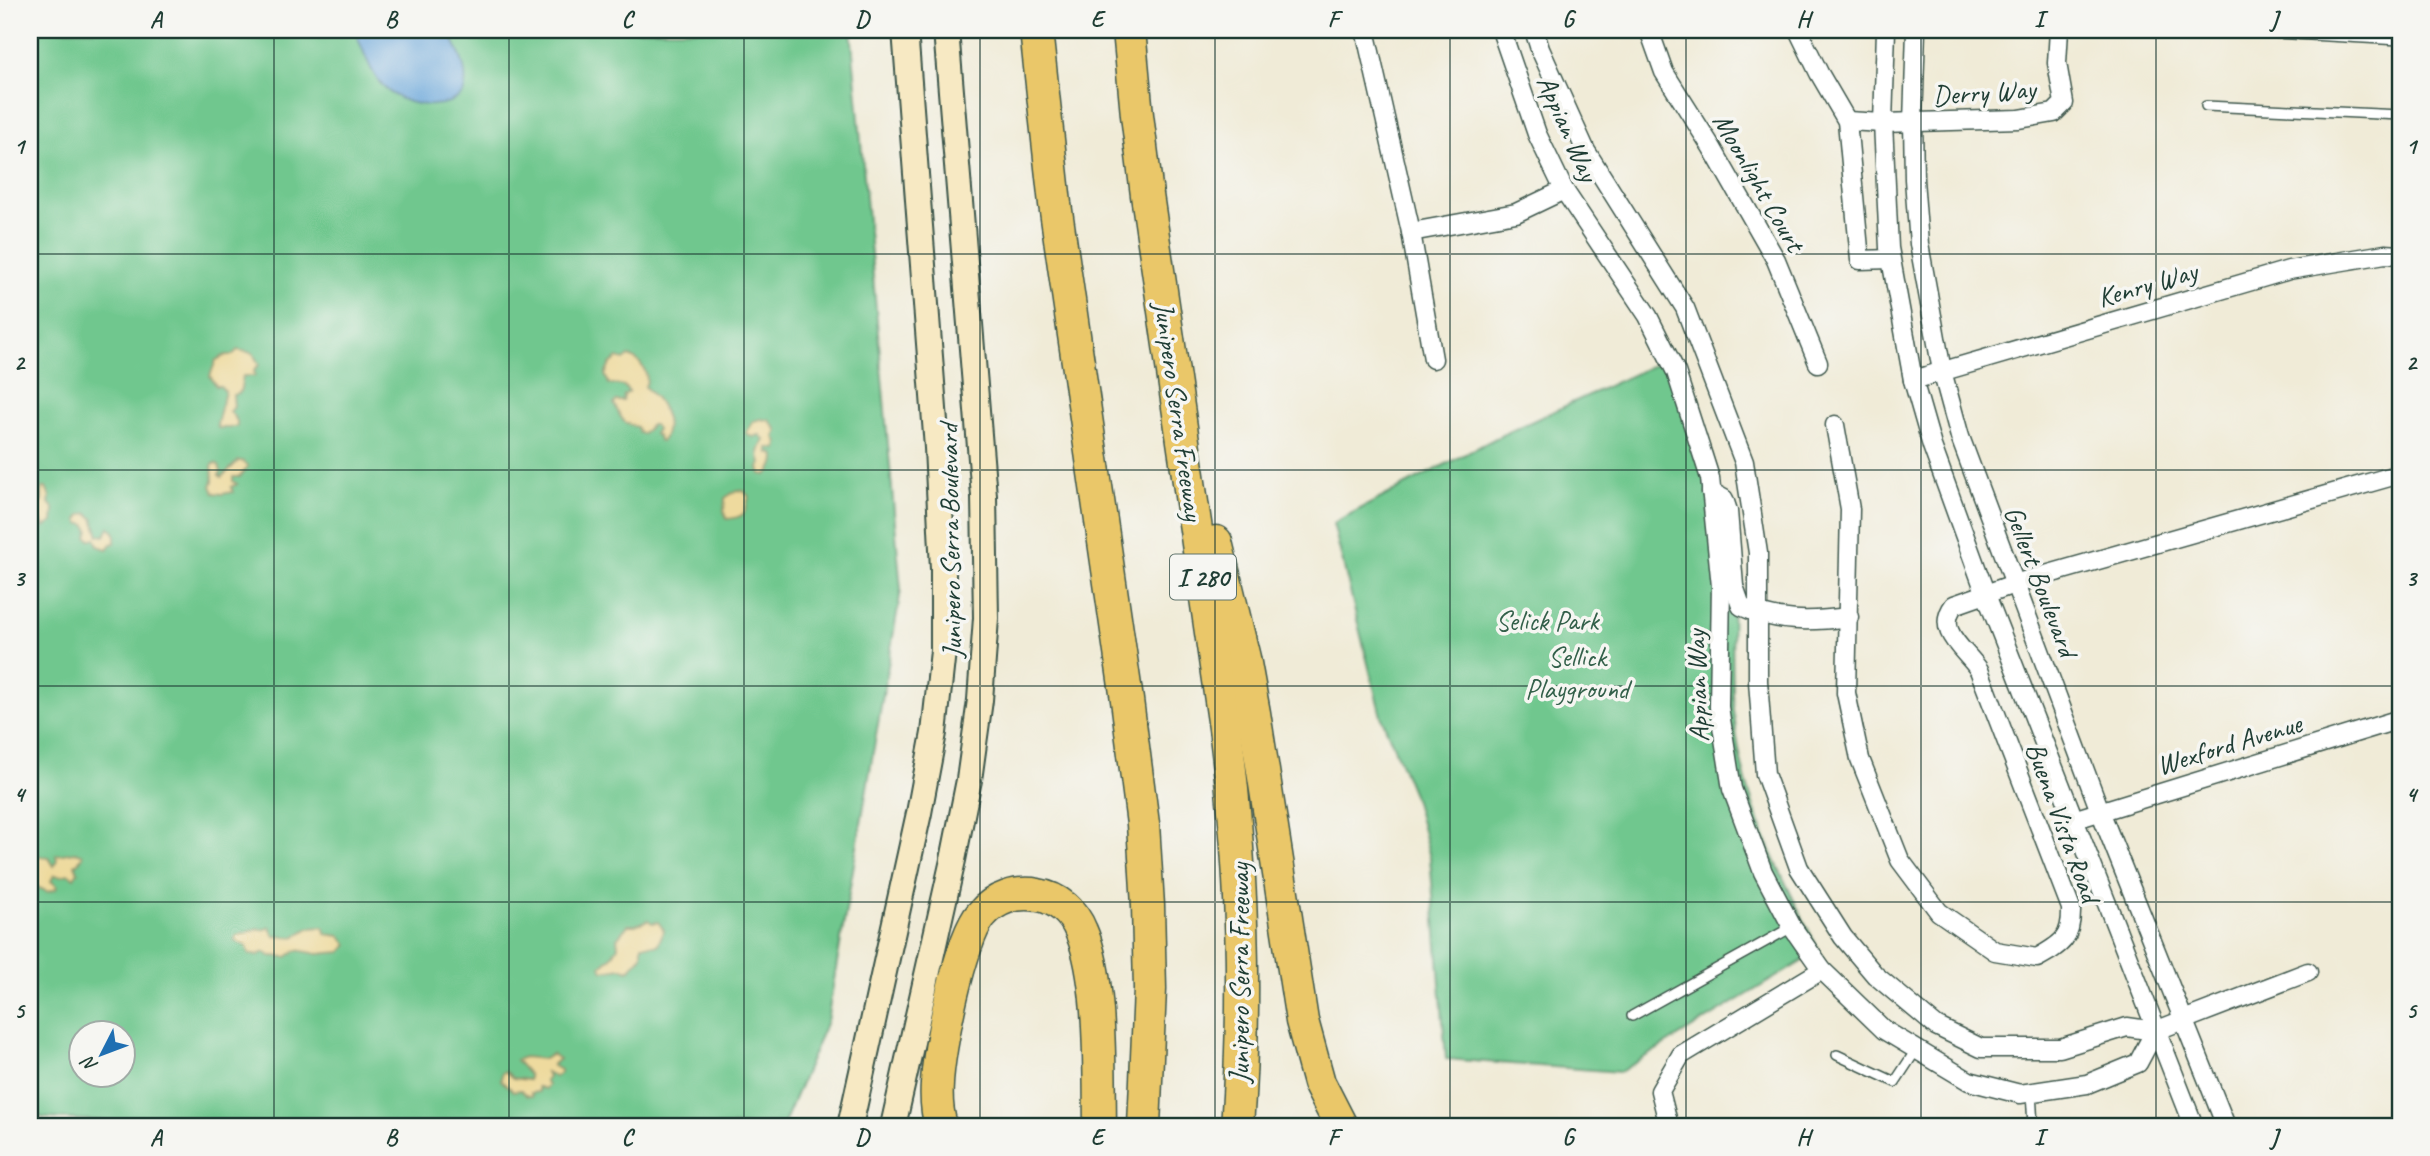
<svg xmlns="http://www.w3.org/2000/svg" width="2430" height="1156" font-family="Caveat,sans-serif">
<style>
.green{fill:#6fc78e;stroke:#478261;stroke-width:2;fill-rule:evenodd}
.sand{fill:#eeda9e;stroke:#868c69;stroke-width:2}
.water{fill:#68a5da;stroke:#447187;stroke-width:2}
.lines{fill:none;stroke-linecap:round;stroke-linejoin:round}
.service-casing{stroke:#3e574c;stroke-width:12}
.minor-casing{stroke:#3e574c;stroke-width:21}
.secondary-casing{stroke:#3e574c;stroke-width:28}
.motorway-casing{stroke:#3e574c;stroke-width:35}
.service{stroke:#fff;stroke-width:9}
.minor{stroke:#fff;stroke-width:18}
.secondary{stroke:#f7e9c3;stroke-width:24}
.motorway{stroke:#eac769;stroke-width:32}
.grid{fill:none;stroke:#1f3d34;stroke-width:2;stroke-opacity:0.55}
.labels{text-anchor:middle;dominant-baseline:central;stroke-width:7;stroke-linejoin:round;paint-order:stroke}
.shield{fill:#f6f6f2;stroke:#60746d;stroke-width:2}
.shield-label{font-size:26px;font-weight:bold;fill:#1f3d34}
.street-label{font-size:28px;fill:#1f3d34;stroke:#f6f6f2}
.park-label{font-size:28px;fill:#33604a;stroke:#f6f6f2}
.neatline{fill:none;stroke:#1f3d34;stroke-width:2.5}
.grid-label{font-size:23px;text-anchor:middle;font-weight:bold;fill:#1f3d34}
</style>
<rect width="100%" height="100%" fill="#f6f6f2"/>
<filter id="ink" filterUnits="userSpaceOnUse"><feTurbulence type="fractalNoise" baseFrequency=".0143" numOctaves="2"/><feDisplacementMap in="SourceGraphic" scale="14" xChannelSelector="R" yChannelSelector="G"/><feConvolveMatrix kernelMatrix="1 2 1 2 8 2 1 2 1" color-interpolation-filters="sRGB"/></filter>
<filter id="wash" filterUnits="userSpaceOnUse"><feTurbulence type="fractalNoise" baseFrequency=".00686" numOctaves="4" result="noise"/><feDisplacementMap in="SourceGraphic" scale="28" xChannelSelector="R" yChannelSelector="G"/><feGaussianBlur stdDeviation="1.57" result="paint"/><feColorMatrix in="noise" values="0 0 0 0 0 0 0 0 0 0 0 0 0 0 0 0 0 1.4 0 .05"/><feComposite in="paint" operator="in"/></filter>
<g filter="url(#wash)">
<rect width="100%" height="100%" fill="#f0ebd7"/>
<g class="green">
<path d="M30 30H851L901 590 827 1021 783 1126H227L44 1118 30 1113ZM80 1034H122V1076H80Z"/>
<path d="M1677 354C1707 424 1725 498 1731 575 1735 633 1728 692 1739 750 1751 819 1788 889 1819 951L1620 1072 1446 1059 1430 857 1413 794 1381 716 1333 523 1496 438Z"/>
</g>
<g class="sand">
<polygon points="237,350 253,353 259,365 254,370 255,376 243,376 240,393 233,395 234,407 230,411 237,421 237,426 230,428 218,428 217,424 225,391 220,386 216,386 210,376 216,360 226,355 233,355"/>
<path d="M629 356C641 360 651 375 645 387 658 398 675 422 662 441H659L658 436 654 434 657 429 654 425H651L643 434 639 433 637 427C621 423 621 417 614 404L616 401H623L624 395 629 392 624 386 609 384 605 375 610 364 618 358 624 360Z"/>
<path d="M760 419 769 420 778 431 775 437 778 442 777 449 768 448 769 453 774 454C777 460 772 472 766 475L761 474 759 468 761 463C757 450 760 450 764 440L760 435 753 437 746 433 754 421Z"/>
<polygon points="238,461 242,461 248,466 240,477 233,477 233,481 237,484 231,487 233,492 222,494 214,493 211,486 213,481 212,466 215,463 219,465 221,472 219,475 222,477"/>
<polygon points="42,488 46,488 50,497 49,503 54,509 53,522 44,527 39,516 32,516 30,521 30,506 42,502"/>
<path d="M737 490 744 491 749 497C744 512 748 517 727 519L724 511 725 498Z"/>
<polygon points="87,513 93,518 99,535 105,536 109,527 115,533 115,543 111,544 107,549 98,546 95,538 90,540 87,536 89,530 85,524 81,524 78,520 81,515"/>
<polygon points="75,852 82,854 83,857 75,865 78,872 74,878 69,874 60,876 54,875 51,881 57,886 56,889 48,892 30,884 30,854 49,858 54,866 57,862 56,855"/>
<polygon points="648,920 652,923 658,922 664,930 658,945 642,945 642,956 629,970 622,968 603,971 601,966 612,956 618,946 617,938 628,925 635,925"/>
<polygon points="270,927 274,936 294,937 309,928 323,927 326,934 340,936 348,945 341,952 318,954 297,950 287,957 270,956 264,952 257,956 249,954 246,946 235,941 235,936 256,929 263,930"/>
<polygon points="552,1054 559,1059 552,1065 560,1070 560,1073 555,1077 546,1072 548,1078 545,1081 548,1085 545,1089 538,1087 539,1092 531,1093 532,1096 527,1096 521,1090 513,1091 501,1080 502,1073 505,1071 513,1078 529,1080 529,1075 516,1060 524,1057 544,1059"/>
</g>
<path class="water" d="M354 30H448C458 50 471 72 463 94 441 113 401 106 382 85 370 73 362 45 354 30Z"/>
</g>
<g filter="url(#ink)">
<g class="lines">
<g class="service-casing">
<g id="service">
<polyline points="2219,30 2400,40"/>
<polyline points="2206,106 2400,115"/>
<polyline points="1632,1016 1792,927"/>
<polyline points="1837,1055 1895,1082 1916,1050"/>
<polyline points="2031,1092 2033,1126"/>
</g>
</g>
<g class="minor-casing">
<g id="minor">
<polyline points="1365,30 1411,232 1433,359"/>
<polyline points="1501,30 1537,134 1564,190 1648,316 1676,372 1710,478 1721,586 1719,707 1732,789 1763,872 1792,927 1822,970 1884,1030 1969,1081 2020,1094 2087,1084 2138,1063 2155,1031"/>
<polyline points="1534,30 1540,49 1586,151 1685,308 1744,462 1758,553 1758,681 1765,774 1799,868 1843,937 1875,975 1936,1026 1981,1048 2060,1048 2127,1027 2155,1031 2308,972"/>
<polyline points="1649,30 1664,72 1712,148 1776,260 1818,363"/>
<polyline points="1798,30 1819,73 1847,121 1860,260 1890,259"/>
<polyline points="1886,30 1883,123 1889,248 1913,380 1932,446 1985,592 2194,1126"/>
<polyline points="1916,30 1913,122 1914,179 1919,244 1942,371 1960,437 2100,811 2226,1126"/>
<polyline points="1847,121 1883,123 2019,119 2054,113 2064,103 2057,63 2059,30"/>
<polyline points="1411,232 1516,213 1564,190"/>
<polyline points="1913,380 2289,270 2385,254 2400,255"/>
<path d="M1835 425 1850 509 1846 693 1860 759 1900 860 1939 912 1995 951 2037 958C2062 944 2072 938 2071 908L1979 670C1966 650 1934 631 1954 605L2014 584 2400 474"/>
<path d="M1711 492 1724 499 1728 511 1734 586 1741 606C1777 623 1810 622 1849 617"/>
<polyline points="2073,820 2400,719"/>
<polyline points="1669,1126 1660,1091 1681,1055 1822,970"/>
</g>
</g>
<g class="secondary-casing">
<g id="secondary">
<polyline points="850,1126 919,813 934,733 943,651 943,569 937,448 905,30"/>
<polyline points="893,1126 953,860 969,780 980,700 986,618 984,496 946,30"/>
</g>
</g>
<g class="motorway-casing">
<g id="motorway">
<polyline points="1036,30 1055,204 1127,700 1143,824 1148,906 1150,989 1144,1126"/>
<path d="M1129 30 1137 115 1147 195 1225 728C1242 860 1247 993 1237 1126"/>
<polyline points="1216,542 1244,658 1254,713 1302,1021 1319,1083 1341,1126"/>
<path d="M941 1126C937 1112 936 1098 937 1084 938 1051 960 939 981 915 995 898 1017 891 1038 895 1058 898 1074 913 1081 931 1102 978 1099 1073 1100 1126"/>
</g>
</g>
<use href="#service" class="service"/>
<use href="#minor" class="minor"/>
<use href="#secondary" class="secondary"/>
<use href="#motorway" class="motorway"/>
</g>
</g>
<path class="grid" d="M274 30V1126M509 30V1126M744 30V1126M980 30V1126M1215 30V1126M1450 30V1126M1686 30V1126M1921 30V1126M2156 30V1126M30 254H2400M30 470H2400M30 686H2400M30 902H2400"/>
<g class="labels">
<rect class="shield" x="1170" y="554.5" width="66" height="45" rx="5"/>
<g class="shield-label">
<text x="1203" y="577">I 280</text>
</g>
<g class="street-label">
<text transform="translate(1984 92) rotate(-4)">Derry Way</text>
<text transform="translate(1568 128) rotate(66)">Appian Way</text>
<text transform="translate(1759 182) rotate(60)">Moonlight Court</text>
<text transform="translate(2147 284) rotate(-16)">Kenry Way</text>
<text transform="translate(1179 411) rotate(82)">Junipero Serra Freeway</text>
<text transform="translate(950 541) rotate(-91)">Junipero Serra Boulevard</text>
<text transform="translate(2041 581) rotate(69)">Gellert Boulevard</text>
<text transform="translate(1697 686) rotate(-92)">Appian Way</text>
<text transform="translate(2229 744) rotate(-17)">Wexford Avenue</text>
<text transform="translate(2063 822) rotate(70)">Buena Vista Road</text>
<text transform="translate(1239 973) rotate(-90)">Junipero Serra Freeway</text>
</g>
<g class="park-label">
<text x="1547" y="620">Selick Park</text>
<text x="1577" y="656">Sellick<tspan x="1577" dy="32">Playground</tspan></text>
</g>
</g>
<rect width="2430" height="1156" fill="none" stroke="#f6f6f2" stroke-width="77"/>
<g transform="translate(102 1054) rotate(228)"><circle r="33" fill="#f6f6f2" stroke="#a0aca6" stroke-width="2"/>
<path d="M0-5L12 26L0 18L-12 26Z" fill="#1f6fb2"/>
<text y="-10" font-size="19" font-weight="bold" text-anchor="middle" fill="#1f3d34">N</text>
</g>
<rect x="38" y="38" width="2354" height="1080" class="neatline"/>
<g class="grid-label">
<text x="156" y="27">A</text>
<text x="391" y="27">B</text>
<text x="627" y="27">C</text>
<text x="862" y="27">D</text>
<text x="1097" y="27">E</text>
<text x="1333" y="27">F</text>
<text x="1568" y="27">G</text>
<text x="1803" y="27">H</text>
<text x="2039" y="27">I</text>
<text x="2274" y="27">J</text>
<text x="19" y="154">1</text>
<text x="2411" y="154">1</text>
<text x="19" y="370">2</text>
<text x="2411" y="370">2</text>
<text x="19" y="586">3</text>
<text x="2411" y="586">3</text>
<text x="19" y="802">4</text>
<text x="2411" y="802">4</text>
<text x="19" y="1018">5</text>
<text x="2411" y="1018">5</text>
<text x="156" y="1145">A</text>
<text x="391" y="1145">B</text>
<text x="627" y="1145">C</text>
<text x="862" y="1145">D</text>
<text x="1097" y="1145">E</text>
<text x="1333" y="1145">F</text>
<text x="1568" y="1145">G</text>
<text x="1803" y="1145">H</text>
<text x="2039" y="1145">I</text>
<text x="2274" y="1145">J</text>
</g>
</svg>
